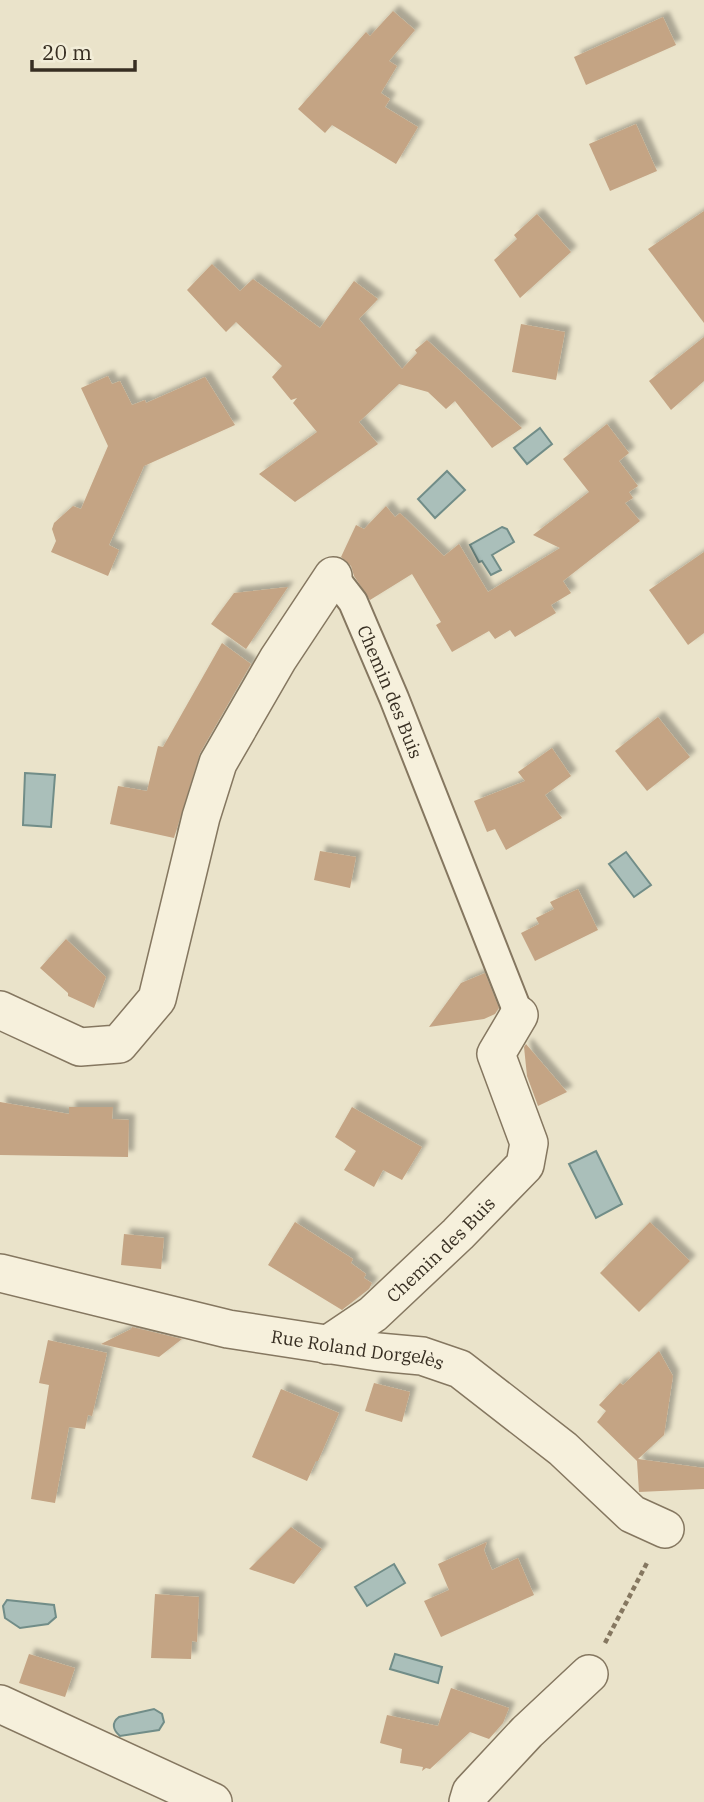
<svg xmlns="http://www.w3.org/2000/svg" width="704" height="1802" font-family="'IBM Plex Serif',serif">
<style>
.water{fill:#aabfba;stroke:#718d88;stroke-width:2}
.building{fill:#c4a484;filter:url(#shadow)}
.lines{fill:none;stroke-linecap:round;stroke-linejoin:round}
.pedestrian-casing{stroke:#857760;stroke-width:32}
.minor-casing{stroke:#857760;stroke-width:40}
.path{stroke:#857760;stroke-width:4.5;stroke-dasharray:5 3.5;stroke-linecap:butt}
.pedestrian{stroke:#f6f0dc;stroke-width:28}
.minor{stroke:#f6f0dc;stroke-width:37}
.labels{text-anchor:middle;dominant-baseline:central;stroke-width:5;stroke-linejoin:round;paint-order:stroke}
.street-label{font-size:18px;fill:#372e22;stroke:#f2edd8}
</style>
<defs>
<filter id="shadow"><feDropShadow dx="6" dy="-6" stdDeviation="2" flood-color="#0004"/></filter>
</defs>
<rect width="100%" height="100%" fill="#eae3ca"/>
<g class="water">
<polygon points="540,428 552,444 527,464 514,448"/>
<polygon points="447,471 465,490 435,518 418,499"/>
<polygon points="502,527 507,529 514,542 492,555 501,570 491,575 482,561 479,562 470,545"/>
<polygon points="25,773 55,775 51,827 23,825"/>
<polygon points="626,852 651,885 634,897 609,864"/>
<polygon points="596,1151 622,1204 596,1218 569,1164"/>
<polygon points="394,1564 405,1583 367,1606 355,1587"/>
<polygon points="7,1600 54,1605 56,1617 48,1624 20,1628 5,1618 3,1606"/>
<polygon points="395,1654 442,1667 438,1683 390,1669"/>
<path d="M154 1709 162 1714 164 1722 159 1730 120 1736C113 1730 111 1723 119 1717Z"/>
</g>
<g class="building">
<polygon points="393,11 415,30 389,61 397,66 381,93 390,99 385,107 418,127 396,164 332,125 325,133 298,109 366,32 370,36"/>
<polygon points="663,17 676,45 586,85 574,57"/>
<polygon points="636,124 657,171 610,191 589,144"/>
<polygon points="704,211 704,323 648,249"/>
<polygon points="537,214 571,252 520,298 494,260 517,239 514,235"/>
<polygon points="212,264 240,291 253,279 320,328 354,281 378,299 359,319 402,369 417,353 415,350 427,340 522,428 492,448 455,401 446,409 428,392 399,384 359,422 378,444 295,502 259,474 317,432 293,403 297,398 291,400 272,377 282,366 236,322 226,332 187,290"/>
<polygon points="521,324 565,332 556,380 512,372"/>
<polygon points="704,337 704,381 671,410 649,381"/>
<polygon points="108,376 112,384 120,381 132,405 145,400 146,403 205,377 235,425 144,466 109,545 119,550 108,576 51,552 56,541 52,529 54,523 73,506 81,509 108,446 81,388"/>
<polygon points="607,424 629,453 619,461 638,486 629,492 633,498 625,503 640,521 563,581 571,593 551,605 556,613 515,637 510,630 495,639 489,631 452,652 436,625 441,622 412,574 370,600 354,576 351,566 341,557 356,525 364,529 386,506 395,517 400,513 444,556 459,544 488,592 560,548 533,535 589,492 563,459"/>
<polygon points="704,552 704,633 688,645 649,590"/>
<polygon points="288,587 246,649 211,624 234,593"/>
<polygon points="222,643 251,664 200,753 174,838 110,824 118,786 147,791 158,746 163,747"/>
<polygon points="658,717 690,757 647,791 615,751"/>
<polygon points="552,748 571,776 545,795 562,818 506,850 495,829 487,832 474,801 525,781 518,772"/>
<polygon points="320,851 356,857 350,888 314,880"/>
<polygon points="578,889 598,930 535,961 521,933 539,924 536,918 554,909 550,902"/>
<polygon points="66,939 106,977 94,1008 68,996 68,993 40,968"/>
<polygon points="485,973 499,1008 495,1014 484,1019 429,1027 461,983"/>
<polygon points="526,1044 567,1092 538,1106 527,1076 524,1047"/>
<polygon points="0,1102 69,1114 69,1107 113,1107 112,1119 129,1120 128,1157 0,1155"/>
<polygon points="352,1107 422,1147 402,1180 383,1170 374,1187 344,1170 356,1151 335,1137"/>
<polygon points="295,1222 353,1259 351,1263 366,1274 364,1278 372,1283 369,1289 342,1310 268,1265"/>
<polygon points="650,1222 690,1261 639,1312 600,1273"/>
<polygon points="124,1234 164,1238 161,1269 121,1265"/>
<polygon points="132,1327 182,1339 159,1357 101,1344 131,1329"/>
<polygon points="48,1340 107,1353 92,1416 88,1415 85,1429 69,1427 55,1503 31,1499 49,1385 39,1383"/>
<polygon points="659,1351 673,1376 664,1435 638,1459 704,1468 704,1489 639,1492 637,1461 597,1422 606,1411 599,1405 620,1383 623,1385"/>
<polygon points="374,1383 410,1392 402,1422 365,1411"/>
<polygon points="281,1389 339,1413 318,1461 316,1461 307,1481 252,1457"/>
<polygon points="291,1527 322,1549 294,1584 249,1569"/>
<polygon points="487,1542 484,1550 492,1570 518,1558 534,1595 441,1637 424,1601 449,1590 438,1564"/>
<polygon points="155,1594 199,1597 197,1642 192,1641 191,1659 151,1658"/>
<polygon points="29,1654 75,1668 65,1697 19,1683"/>
<polygon points="451,1688 509,1708 503,1723 489,1739 470,1732 430,1769 426,1768 422,1771 423,1767 400,1763 402,1749 380,1743 387,1715 438,1726"/>
</g>
<g class="lines">
<g class="pedestrian-casing">
<g id="pedestrian">
<path id="s1" d="M333 576 353 602 394 698 519 1015"/>
</g>
</g>
<g class="minor-casing">
<g id="minor">
<polyline points="0,1010 80,1047 119,1044 157,999 201,817 218,763 278,659 333,576"/>
<path id="s2" d="M0 1273 228 1329 378 1352 422 1356 460 1369 563 1449 632 1514 665 1529"/>
<path id="s3" d="M327 1345 373 1314 458 1234 525 1165 529 1143 496 1054 519 1015"/>
<polyline points="0,1704 213,1802"/>
<polyline points="468,1802 471,1792 527,1732 589,1674"/>
</g>
</g>
<polyline class="path" points="605,1643 648,1561"/>
<use href="#pedestrian" class="pedestrian"/>
<use href="#minor" class="minor"/>
</g>
<g class="labels">
<g class="street-label">
<text stroke="none"><textPath href="#s1" startOffset="130">Chemin des Buis</textPath></text>
<text stroke="none"><textPath href="#s3" startOffset="149">Chemin des Buis</textPath></text>
<text stroke="none"><textPath href="#s2" startOffset="366">Rue Roland Dorgelès</textPath></text>
</g>
</g>
<path d="M32 60v10h103v-10" fill="none" stroke="#372e22" stroke-width="3.5"/>
<text x="42" y="60" font-size="21" fill="#372e22" stroke="#f2edd8" stroke-width="5" paint-order="stroke">20 m</text>
</svg>
